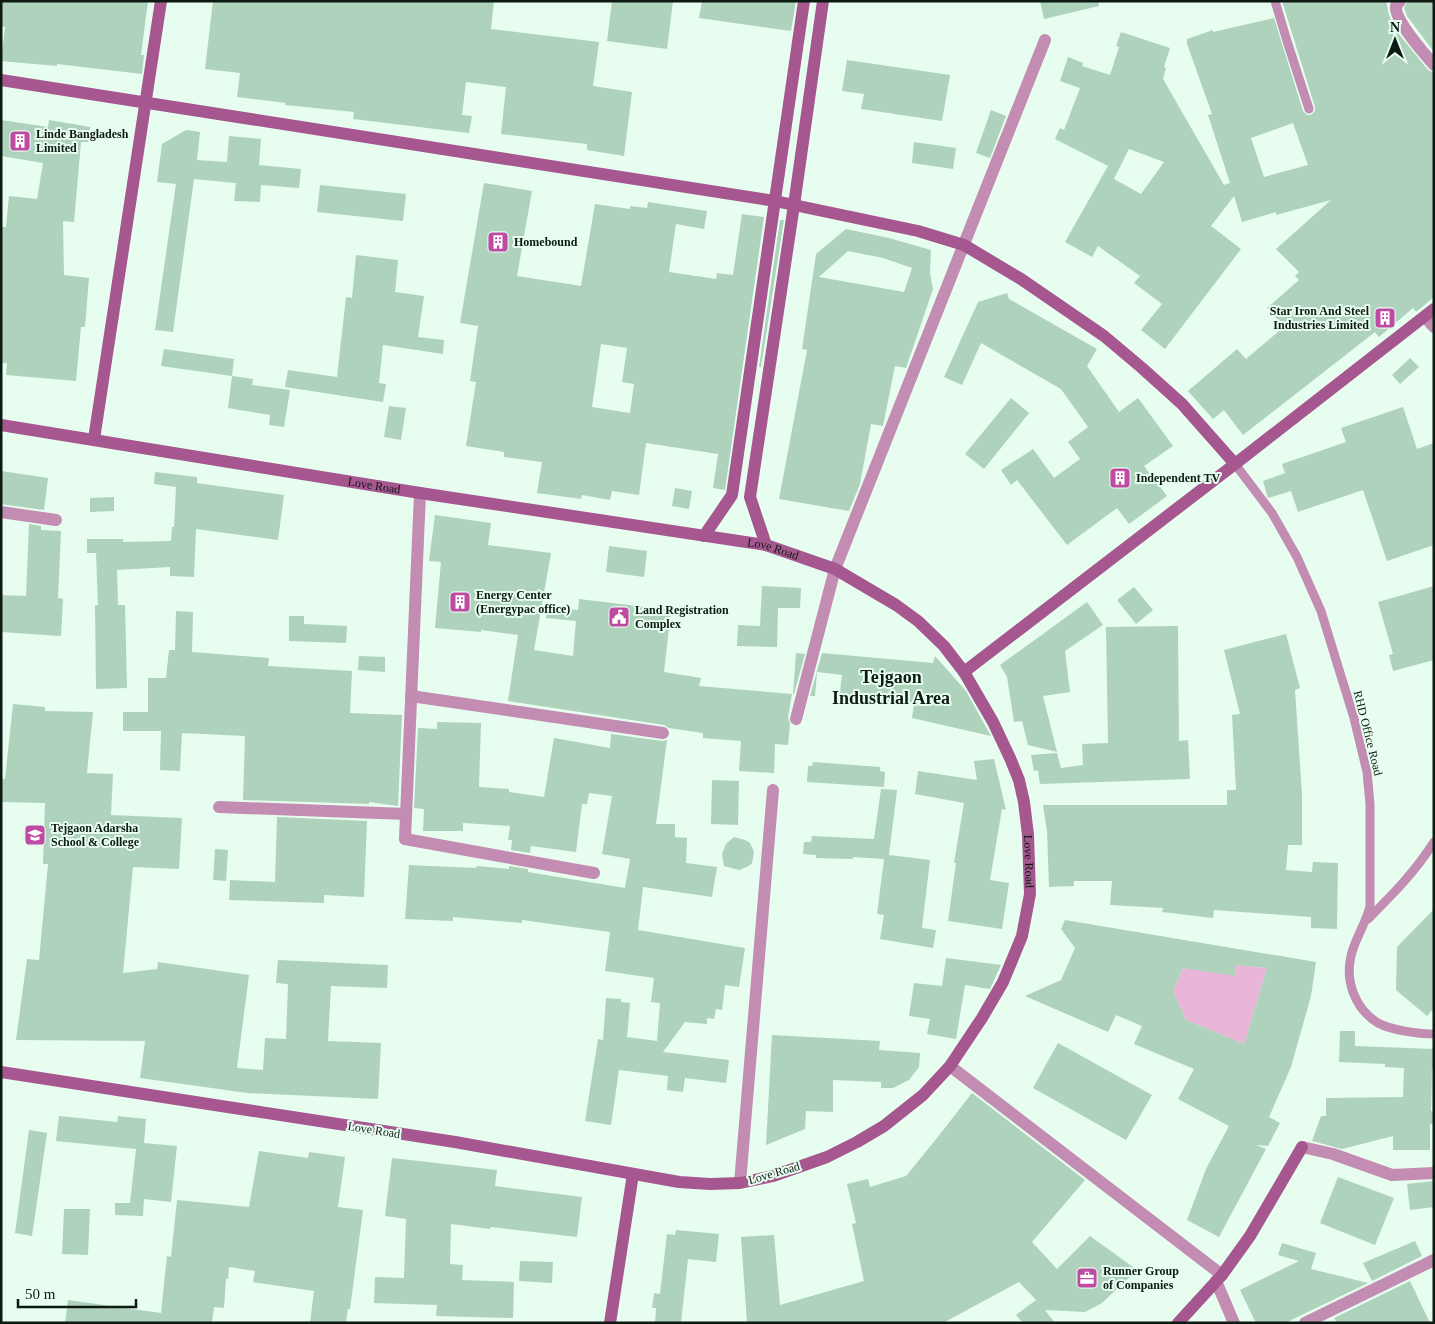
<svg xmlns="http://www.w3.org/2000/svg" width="1435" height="1324" font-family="'Times New Roman',serif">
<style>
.green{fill:#e9b5d8}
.building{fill:#aed2bb;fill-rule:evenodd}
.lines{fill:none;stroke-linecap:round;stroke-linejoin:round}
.lane{stroke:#c38cb2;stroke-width:9}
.street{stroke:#c38cb2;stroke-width:12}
.secondary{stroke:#a65790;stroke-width:12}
.labels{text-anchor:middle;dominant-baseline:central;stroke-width:4;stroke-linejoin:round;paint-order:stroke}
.poi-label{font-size:12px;font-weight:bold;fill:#0d1a13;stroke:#e7fdef;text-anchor:start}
.street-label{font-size:12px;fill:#0d1a13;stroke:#e7fdef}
.district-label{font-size:18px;font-weight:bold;fill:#0d1a13;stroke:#e7fdef}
</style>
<rect width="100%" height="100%" fill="#e7fdef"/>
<polygon class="green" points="1236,965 1267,968 1244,1044 1186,1020 1173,991 1183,968 1235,975"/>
<g class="building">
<polygon points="1,1 148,1 141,55 144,55 142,74 57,64 57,66 1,61 5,27 1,26"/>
<polygon points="213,1 494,1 491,29 599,42 593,86 632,92 624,156 587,150 587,144 501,134 506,87 466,82 462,115 472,116 469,133 353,119 354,112 285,105 286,103 237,97 240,73 205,69"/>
<polygon points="612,1 673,1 667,49 607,41"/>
<polygon points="702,1 796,1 791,31 699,18"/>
<polygon points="1040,1 1098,1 1099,6 1044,19"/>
<path d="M1282 1H1386L1389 15 1398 33 1428 70 1434 73V297L1416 312 1413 308 1379 337 1375 332 1243 435 1224 410 1213 419 1188 391 1237 349 1246 359 1284 327 1267 308 1299 280 1295 276 1299 272 1276 249 1331 200 1276 215V212L1242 222 1234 196 1211 226 1241 249 1165 349 1141 330 1162 304 1134 283 1140 276 1098 246 1092 257 1065 242 1108 166 1055 139 1060 128 1064 130 1080 88 1060 81 1068 57 1083 63 1082 66 1110 75 1119 47 1116 46 1121 32 1170 48 1164 67 1166 68 1163 79 1224 185 1230 183 1208 115 1212 114 1187 44V39L1213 30V32L1274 18 1303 111 1307 115H1311L1315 111V107ZM1293 123 1308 165 1264 177 1251 138ZM1129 149 1164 162 1141 194 1114 179Z"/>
<polygon points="1408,1 1434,1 1434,52 1407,16 1404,8"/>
<polygon points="847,60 950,75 942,121 861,109 864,94 842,91"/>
<polygon points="991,110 1006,116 990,158 976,153"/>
<polygon points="1,120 48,127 49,120 90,127 88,142 81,142 74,222 63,221 64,275 89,278 85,327 81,327 76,381 6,375 7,363 1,363 1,227 6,227 9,196 37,199 43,163 1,156"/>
<polygon points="186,130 200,132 197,160 227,162 229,136 261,139 259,165 301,169 299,188 261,185 260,202 234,201 236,183 194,179 173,332 155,330 176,184 157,182 162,144"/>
<polygon points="914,142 956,148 953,169 912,163"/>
<path d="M484 183 532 191 517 276 581 286 595 204 630 209V206L647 208 648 202 707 211 704 229 676 224 669 272 716 279 717 273 733 275 742 214 764 217 725 490 713 488 718 454 646 443 639 495 612 491 610 500 582 495 581 499 537 493 542 462 504 457V452L466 446 476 382 470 381 478 326 460 323ZM601 344 627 348 622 382 634 384 630 413 592 407Z"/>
<polygon points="320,185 406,194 403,221 317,212"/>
<polygon points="780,220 784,220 761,367 759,367"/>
<path d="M846 229 889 238 931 250 930 273 933 289 906 368 895 366 883 426 871 424 860 484 849 511 779 499 807 350 802 349 816 254ZM848 251 883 258 912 268 904 292 819 277Z"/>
<polygon points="356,255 398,260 395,292 424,296 418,337 444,340 443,354 383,345 379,383 386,384 383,402 285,387 288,370 337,377 346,297 352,298"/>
<polygon points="1007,293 1009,299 1097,349 1087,366 1119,412 1138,398 1173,446 1144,466 1167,496 1129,524 1117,508 1067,545 1017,480 1011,485 1001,470 1033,449 1054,478 1080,459 1068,442 1088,427 1061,389 981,343 962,385 944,377 978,302"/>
<polygon points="164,349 234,359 232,376 161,366"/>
<polygon points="1410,358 1419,367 1400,384 1392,375"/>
<polygon points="232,376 253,379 252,385 290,390 284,427 269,425 270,415 228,408"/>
<polygon points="1011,398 1029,413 984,469 965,454"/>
<polygon points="389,406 406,408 401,440 384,437"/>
<polygon points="1403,407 1417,449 1434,443 1434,545 1387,561 1363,490 1298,512 1291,491 1268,498 1263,481 1285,473 1282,464 1346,442 1341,428"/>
<polygon points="1,471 48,478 44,510 1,504"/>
<polygon points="155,472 197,477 197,483 284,495 278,540 196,529 194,577 170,576 170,567 117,570 118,605 125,605 127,688 96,689 95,605 98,605 96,553 87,553 87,539 123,539 123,542 171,541 172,527 174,527 176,487 154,484"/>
<polygon points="675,488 692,491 689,509 672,506"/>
<polygon points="114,497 114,511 90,512 90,498"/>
<polygon points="435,515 491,523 488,545 551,553 534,650 573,656 576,621 546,618 547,607 578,610 579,599 671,610 664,672 701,678 699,686 792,694 788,717 790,724 788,745 775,744 774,773 739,771 741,741 703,738 703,733 669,728 664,725 508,701 518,635 481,630 481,632 435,628 441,562 429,561"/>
<polygon points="29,524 41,526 41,530 61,531 58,598 63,599 61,636 1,632 1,595 26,596"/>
<polygon points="609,546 647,551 644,577 606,572"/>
<polygon points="762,586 801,588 800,608 778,608 777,647 737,646 738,625 760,626"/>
<polygon points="1434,586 1434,660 1393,671 1389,655 1393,654 1378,602"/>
<polygon points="1134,587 1153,610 1136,624 1117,600"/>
<polygon points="1087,602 1103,625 1065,651 1070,692 1043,696 1057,752 1028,745 1022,721 1014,722 1007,677 1000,665"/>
<polygon points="176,611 193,612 192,652 269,658 268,666 352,671 350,713 402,715 398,806 369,802 369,804 243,800 245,736 182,733 180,771 160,770 161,731 123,731 123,712 148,712 148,678 166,678 169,650 175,650"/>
<polygon points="289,616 304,616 304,624 347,626 346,643 289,641"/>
<polygon points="1178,626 1179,741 1188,740 1190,779 1040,784 1038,770 1034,771 1031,755 1057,753 1061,768 1083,765 1082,744 1108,743 1106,627"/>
<polygon points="1286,634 1300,688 1295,690 1302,795 1302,845 1288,845 1286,870 1312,872 1313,862 1338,863 1337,929 1311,928 1311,917 1214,910 1213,918 1162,912 1163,908 1110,905 1112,881 1074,881 1074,886 1049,887 1047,831 1043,805 1227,805 1227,790 1236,790 1232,715 1240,714 1224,650"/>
<polygon points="796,653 805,654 794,694 793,694"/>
<polygon points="822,653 933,663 935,656 966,691 991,736 912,718 914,704 862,699 862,702 839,700 842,675 817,672 815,696 810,696"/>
<polygon points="359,656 385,657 385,672 358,670"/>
<polygon points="13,704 45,707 45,711 93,712 87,773 113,774 111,815 182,818 179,869 133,867 123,973 157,969 158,962 249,975 237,1068 263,1070 265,1038 286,1039 288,984 276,983 278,960 388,965 387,988 331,986 328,1041 381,1043 378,1099 247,1093 140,1078 145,1041 16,1040 27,959 39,960 48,864 43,864 45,803 1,802 1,779 5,779"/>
<polygon points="437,722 481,723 479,787 509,789 509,792 544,797 554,738 610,748 611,734 662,741 667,740 656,824 675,824 675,837 687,838 686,863 717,867 712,897 643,887 638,930 745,948 739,987 725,985 722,1010 716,1009 714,1019 707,1018 707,1024 685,1022 663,1052 729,1060 726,1083 685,1078 683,1092 667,1090 668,1076 619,1070 611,1125 585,1121 598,1039 603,1040 606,998 621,999 621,1002 630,1003 627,1037 657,1041 660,1003 651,1002 654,978 605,971 610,932 522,920 522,923 453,917 453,921 405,919 409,865 476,868 477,866 509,869 509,866 528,869 528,872 625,888 630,859 602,854 612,796 589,793 587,804 582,804 576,852 531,846 530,853 511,850 512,840 508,840 510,826 463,823 463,831 423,831 424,809 414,808 418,728 437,729"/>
<polygon points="994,759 1006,810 1002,809 990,880 1009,883 1002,929 948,921 956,863 954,863 964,803 915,794 918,771 977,780 974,761"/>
<polygon points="813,762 880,767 880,771 885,772 884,787 807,782 808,766 812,766"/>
<polygon points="712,780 739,781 738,825 711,824"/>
<polygon points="881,789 897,790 889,855 930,860 922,928 936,930 933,948 880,939 884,915 877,914 884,859 853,857 853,859 816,858 816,855 803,854 804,842 811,842 812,836 874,839"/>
<polygon points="277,817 367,821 364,897 324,895 324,903 229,900 230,880 275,882"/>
<polygon points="734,837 745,840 750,843 754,852 752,863 749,866 739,870 724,866 722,854 726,844"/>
<polygon points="215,849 228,850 226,881 213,880"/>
<polygon points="1434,909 1434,1008 1427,1016 1396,990 1397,947"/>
<path d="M1065 920 1316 962 1311 996 1291 1067 1269 1117 1280 1123 1268 1146 1256 1145 1266 1149 1219 1237 1187 1220 1206 1169 1229 1126 1178 1099 1194 1069 1134 1044 1142 1026 1116 1015 1108 1032 1025 996 1061 980 1075 948 1061 929ZM1236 965 1267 968 1244 1044 1186 1020 1173 991 1183 968 1235 976Z"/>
<polygon points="946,958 1001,965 990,989 965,985 956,1039 927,1034 930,1019 909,1016 914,983 942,986"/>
<polygon points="1340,1031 1355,1031 1355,1046 1434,1049 1434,1069 1432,1069 1431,1111 1434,1111 1434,1124 1430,1124 1430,1150 1393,1150 1393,1136 1342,1149 1312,1141 1321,1116 1326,1116 1326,1098 1403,1097 1404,1068 1385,1067 1385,1064 1339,1062"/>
<polygon points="772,1035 880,1041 879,1050 920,1053 919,1067 909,1080 893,1088 881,1088 881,1082 833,1080 833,1112 806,1111 805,1129 766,1145"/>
<polygon points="1058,1043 1152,1095 1126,1140 1033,1088"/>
<polygon points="972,1093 1085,1180 1032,1242 1057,1269 1090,1236 1137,1270 1102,1303 1085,1312 1045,1310 1055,1323 1023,1323 1016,1315 1036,1300 1019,1282 943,1323 747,1323 741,1237 774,1235 780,1305 864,1281 852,1224 856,1223 847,1184 868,1179 870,1187 906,1176 937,1138"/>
<polygon points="59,1116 117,1122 118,1116 146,1119 144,1143 177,1146 171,1202 144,1199 143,1216 115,1215 115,1203 130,1203 136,1149 56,1141"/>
<polygon points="29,1130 47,1133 32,1236 15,1233"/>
<polygon points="259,1151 308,1158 309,1152 345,1157 338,1207 363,1210 350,1309 348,1309 346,1323 310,1323 314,1291 253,1282 255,1271 229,1267 228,1279 226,1279 224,1308 214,1307 212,1323 65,1323 68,1300 161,1313 167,1256 171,1257 177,1200 249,1207"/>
<polygon points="392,1158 497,1170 495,1186 582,1197 577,1237 491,1227 490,1229 451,1224 450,1264 463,1265 462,1280 514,1282 513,1318 436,1316 437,1305 374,1303 375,1277 404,1278 406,1219 385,1216"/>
<polygon points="1338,1177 1394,1198 1375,1245 1320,1223"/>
<polygon points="1434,1181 1434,1207 1410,1210 1407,1184"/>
<polygon points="64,1209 90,1209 88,1255 62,1254"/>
<polygon points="676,1230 719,1234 716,1262 688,1259 681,1323 655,1323 656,1308 652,1308 654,1293 660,1294 667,1234 675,1235"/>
<polygon points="1415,1241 1422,1256 1372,1281 1363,1263"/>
<polygon points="1282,1243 1316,1253 1311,1269 1368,1283 1285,1323 1256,1323 1240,1290 1299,1261 1278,1255"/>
<polygon points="520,1261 553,1262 552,1283 519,1281"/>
<polygon points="1410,1281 1430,1323 1337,1323 1334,1318"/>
</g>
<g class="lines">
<g class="lane">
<polyline points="1275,1 1287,41 1309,109"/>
<path d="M1235 464 1272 513 1297 557 1321 611 1337 663 1354 718 1367 772 1370 804V906C1366 924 1355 938 1351 956 1345 981 1355 1009 1378 1023 1391 1030 1418 1034 1434 1034"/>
<path d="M1368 919C1393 894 1415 872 1434 842"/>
</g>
<g class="street">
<path d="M1400 1 1396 6C1394 20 1425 54 1434 65"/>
<polyline points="1425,317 1434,327"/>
<polyline points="420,493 405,839 594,873"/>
<polyline points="1,512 56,520"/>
<polyline points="411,696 663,733"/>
<polyline points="796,719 835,569 1045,40"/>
<polyline points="219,807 406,814"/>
<polyline points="950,1066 1222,1275"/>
<polyline points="1302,1147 1333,1154 1392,1175 1434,1173"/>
<polyline points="740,1183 773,790"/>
<polyline points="1216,1281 1234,1323"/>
<polyline points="1305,1323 1434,1260"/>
</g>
<g class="secondary">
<polyline points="1,80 775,201 918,231 964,245 1021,279 1104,336 1142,368 1182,404 1235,464"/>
<path id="s1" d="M1 425 420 493 766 545 835 569 896 605 918 621 944 646 964 672 993 722 1010 758 1019 780 1024 802 1028 835 1030 894 1022 936 1003 982 982 1018 950 1066 923 1095 884 1126 857 1142 827 1157 773 1176 740 1183 710 1184 679 1182 455 1142 1 1072"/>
<polyline points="94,439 161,1"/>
<polyline points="704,536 732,495 804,1"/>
<polyline points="766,545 750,497 794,205 823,1"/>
<polyline points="964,672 1235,464 1434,309"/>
<polyline points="610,1323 633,1174"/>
<polyline points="1178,1323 1222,1275 1250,1236 1302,1147"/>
</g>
</g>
<defs>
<g id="building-square" transform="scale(1.125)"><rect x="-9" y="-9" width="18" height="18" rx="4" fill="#be4aa2" stroke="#e7fdef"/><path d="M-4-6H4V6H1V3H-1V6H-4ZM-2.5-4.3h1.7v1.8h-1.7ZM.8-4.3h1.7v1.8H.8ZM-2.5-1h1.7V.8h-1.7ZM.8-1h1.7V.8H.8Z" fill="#fff"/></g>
<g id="civic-square" transform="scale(1.125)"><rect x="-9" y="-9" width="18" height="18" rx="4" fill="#be4aa2" stroke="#e7fdef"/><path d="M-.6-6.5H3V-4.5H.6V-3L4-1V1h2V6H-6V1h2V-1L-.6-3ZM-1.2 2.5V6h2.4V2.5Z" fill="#fff"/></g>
<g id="school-square" transform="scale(1.125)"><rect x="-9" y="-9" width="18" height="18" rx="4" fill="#be4aa2" stroke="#e7fdef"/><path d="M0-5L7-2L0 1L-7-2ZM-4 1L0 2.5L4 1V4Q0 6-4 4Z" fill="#fff"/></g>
<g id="office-square" transform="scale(1.125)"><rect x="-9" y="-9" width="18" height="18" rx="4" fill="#be4aa2" stroke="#e7fdef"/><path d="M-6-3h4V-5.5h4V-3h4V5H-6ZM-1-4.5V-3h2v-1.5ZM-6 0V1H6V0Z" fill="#fff"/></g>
</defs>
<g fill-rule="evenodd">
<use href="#building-square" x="20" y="141"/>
<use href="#building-square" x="498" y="242"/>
<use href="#building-square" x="1385" y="318"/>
<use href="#building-square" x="1120" y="478"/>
<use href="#building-square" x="460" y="602"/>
<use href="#civic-square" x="619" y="617"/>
<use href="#school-square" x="35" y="835"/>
<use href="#office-square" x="1087" y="1278"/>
</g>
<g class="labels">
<g class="poi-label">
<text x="36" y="134">Linde Bangladesh<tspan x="36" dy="14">Limited</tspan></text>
<text x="514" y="242">Homebound</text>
<text x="1369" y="311" text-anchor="end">Star Iron And Steel<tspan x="1369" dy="14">Industries Limited</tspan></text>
<text x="1136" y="478">Independent TV</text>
<text x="476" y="595">Energy Center<tspan x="476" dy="14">(Energypac office)</tspan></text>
<text x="635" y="610">Land Registration<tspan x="635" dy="14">Complex</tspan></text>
<text x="51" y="828">Tejgaon Adarsha<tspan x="51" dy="14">School &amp; College</tspan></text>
<text x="1103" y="1271">Runner Group<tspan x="1103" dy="14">of Companies</tspan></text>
</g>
<g class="street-label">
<text stroke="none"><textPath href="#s1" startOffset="378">Love Road</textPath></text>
<text stroke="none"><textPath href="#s1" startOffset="782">Love Road</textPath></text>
<text transform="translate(1368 733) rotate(76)">RHD Office Road</text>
<text stroke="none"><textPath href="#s1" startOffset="1218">Love Road</textPath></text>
<text transform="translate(374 1130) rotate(9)">Love Road</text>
<text transform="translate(774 1173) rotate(-16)">Love Road</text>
</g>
<g class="district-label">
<text x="891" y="677">Tejgaon<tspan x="891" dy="21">Industrial Area</tspan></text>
</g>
</g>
<rect width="1435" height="1324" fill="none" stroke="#0d1a13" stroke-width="5"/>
<g transform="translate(1395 40)" stroke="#e7fdef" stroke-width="4" paint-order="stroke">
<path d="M0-4L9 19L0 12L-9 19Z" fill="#0d1a13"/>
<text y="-8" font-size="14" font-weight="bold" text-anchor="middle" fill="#0d1a13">N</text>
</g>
<path d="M18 1299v8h118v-8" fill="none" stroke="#0d1a13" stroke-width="2.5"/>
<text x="25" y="1299" font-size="15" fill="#0d1a13" stroke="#e7fdef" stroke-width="4" paint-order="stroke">50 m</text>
</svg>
